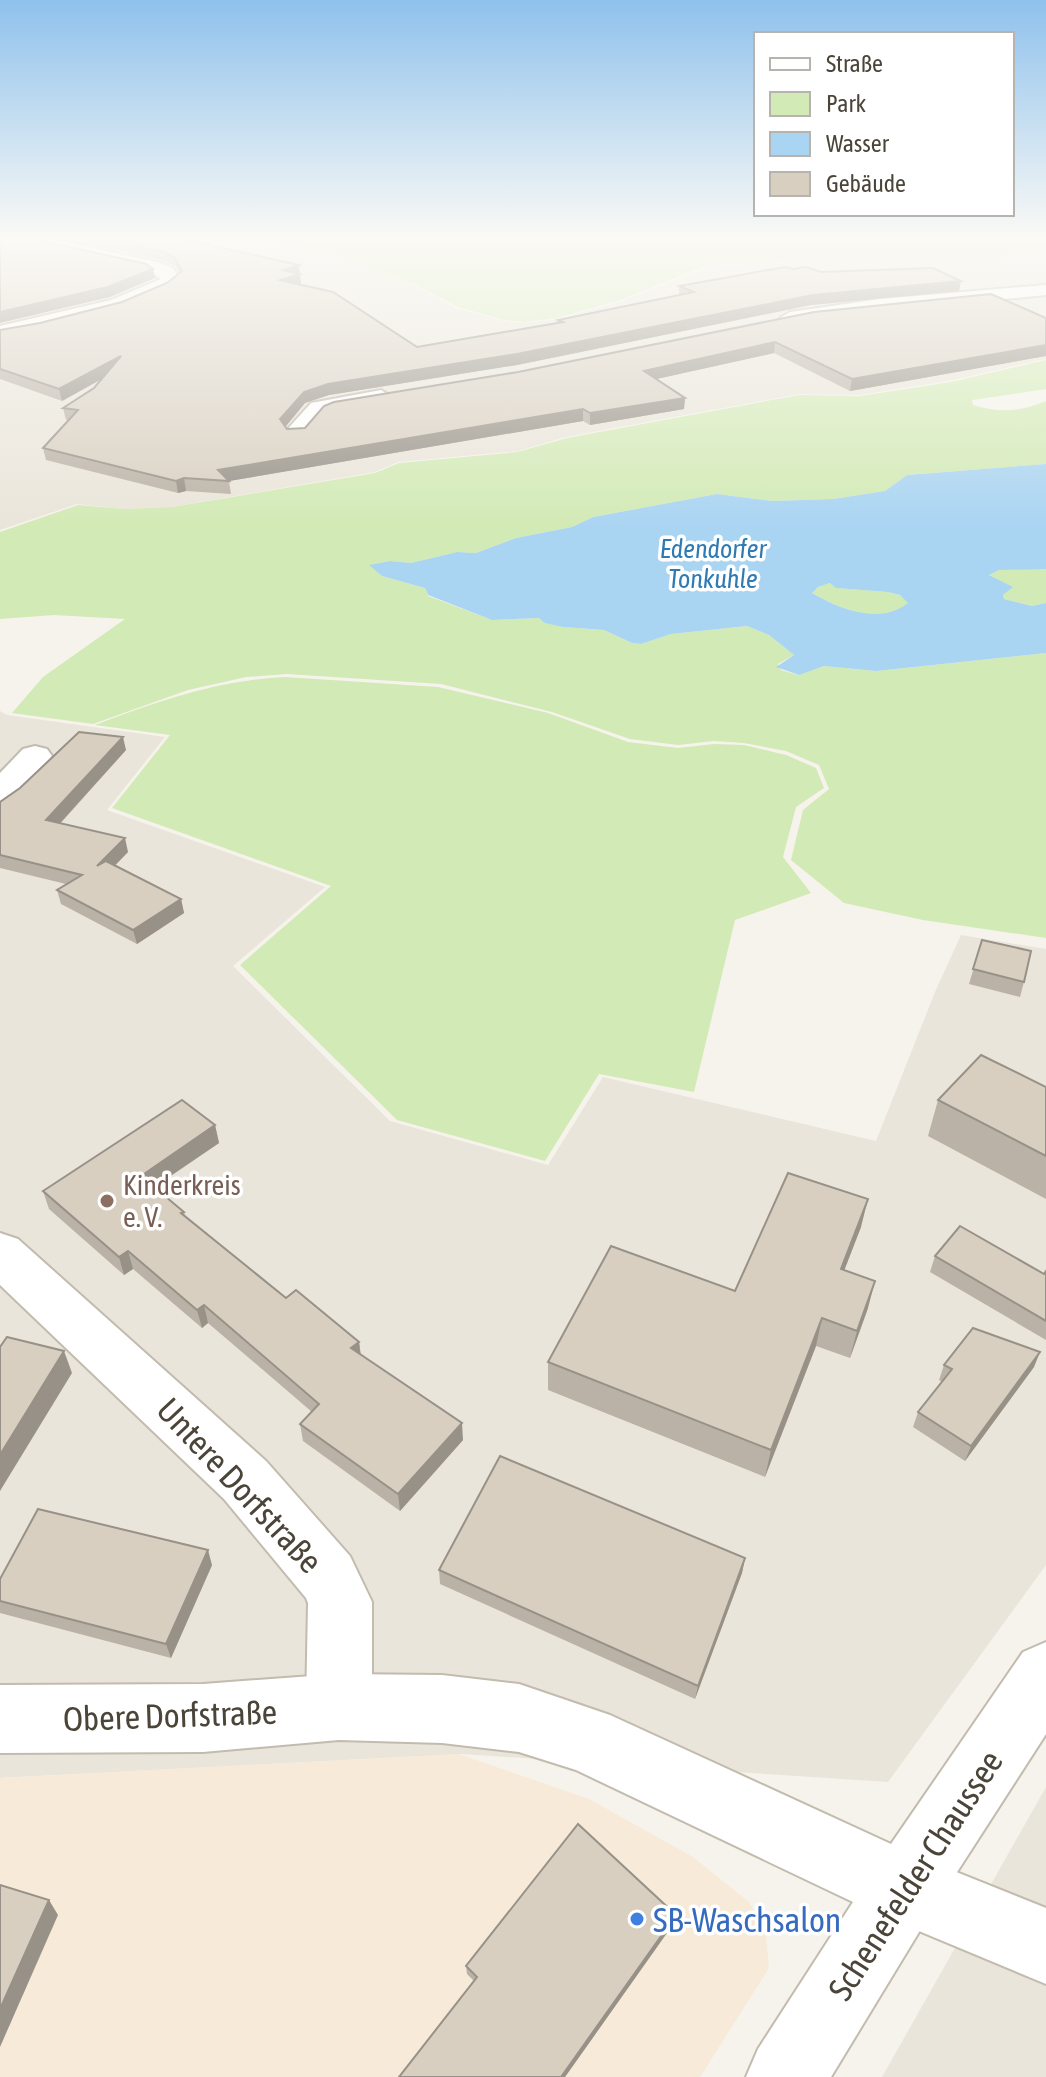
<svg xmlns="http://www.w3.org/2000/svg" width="1046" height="2077" font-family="'Asap Condensed',sans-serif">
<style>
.residential{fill:#eae5da}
.commercial{fill:#f7ead8}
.green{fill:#d2eab5}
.water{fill:#a9d4f2;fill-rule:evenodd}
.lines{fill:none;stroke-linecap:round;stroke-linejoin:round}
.minor-casing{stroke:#c2bbae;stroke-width:4}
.tertiary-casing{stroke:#c2bbae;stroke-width:4}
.minor{fill:#fff;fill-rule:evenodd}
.tertiary{fill:#fff;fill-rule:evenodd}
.wall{fill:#bab2a6}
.shaded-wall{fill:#979187}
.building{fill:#d8cfc1;stroke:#979187;stroke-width:2}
.education-dot{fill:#8d6e63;stroke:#fff;stroke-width:3}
.shop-dot{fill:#3f7fe0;stroke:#fff;stroke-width:3}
.labels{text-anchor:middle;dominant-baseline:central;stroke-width:7;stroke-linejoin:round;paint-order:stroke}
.far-water-label{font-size:26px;font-style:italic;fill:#2e7ab2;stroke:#fff}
.education-label{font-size:28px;fill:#785e54;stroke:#fff;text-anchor:start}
.near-street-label{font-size:34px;fill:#4b4439;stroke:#fff}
.near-shop-label{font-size:34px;fill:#366cbe;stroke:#fff;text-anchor:start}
</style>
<rect width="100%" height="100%" fill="#f6f3ec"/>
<g class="residential">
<polygon points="0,239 269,239 337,256 403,279 456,308 504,321 524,323 559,319 622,301 709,266 831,261 985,260 1046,251 1046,359 948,381 860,395 799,394 566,437 518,451 398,462 375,472 171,507 123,509 77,504 0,530"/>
<polygon points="0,711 7,715 165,737 107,810 325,887 233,966 390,1121 548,1165 603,1077 876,1141 935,992 961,935 1046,949 1046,1565 888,1782 462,1754 0,1778"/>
<polygon points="1046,1787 1046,2077 882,2077"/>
</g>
<polygon class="commercial" points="459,1754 589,1799 693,1857 750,1903 766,1937 769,1968 700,2077 0,2077 0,1778"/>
<g class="green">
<polygon points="271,239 1046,239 1046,250 984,260 829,260 707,265 621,300 557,318 524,322 504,320 458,307 404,279 337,256"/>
<path d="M1046 360V389L972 400 973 405C1000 413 1020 412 1046 401V464L907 475 885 491 833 499 773 501 717 494 593 517 572 527 516 538 476 553 457 552 411 563 390 561 370 565 382 576 425 588 428 596 492 620 539 618 563 627 604 630 632 643 641 644 671 634 747 626 769 635 794 655 778 664 781 670 798 675 824 666 876 671 1046 653V938L923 920 844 903 791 860 803 810 829 789 819 765 786 751 744 743 714 741 678 745 630 739 552 712 441 684 287 674 246 677 188 690 93 724 12 713 43 677 125 619 54 615 0 619V532L78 505 125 509 172 507 375 473 399 463 517 452 567 438 799 395 860 396 951 382Z"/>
<polygon points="1039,567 1046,569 1046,603 1032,606 1004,599 1003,595 1012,587 989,575 999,570"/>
<path d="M830 583 837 588 888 592 900 595 909 603C879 625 840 609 812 593L818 587Z"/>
<path d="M285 677 438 687 548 713 628 742 678 748 714 744 744 745 786 755 816 768 824 788 796 807 783 857 811 893 735 920 694 1092 599 1074 545 1161 397 1120 240 965 331 886 112 808 170 735 95 725C157 701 219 680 285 677Z"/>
</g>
<path class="water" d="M1046 464V569L999 570 989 575 1013 587 1003 595 1004 599 1032 606 1046 603V653L876 671 824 666 799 675 776 667 794 655 769 635 747 626 671 634 641 644 632 643 604 630 563 627 545 623 539 618 492 620 428 595 425 588 382 576 369 565 390 561 411 563 457 552 476 553 516 538 572 527 593 517 717 494 773 501 833 499 885 491 907 475ZM830 583 836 588 888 592 900 595 908 603C880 625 839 609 812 593L818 587Z"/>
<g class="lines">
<g class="minor-casing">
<g id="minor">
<path d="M24 239H53L161 263 173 268 180 280C155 310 41 331 0 338V326L111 300 161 279 149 271 26 243Z"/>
<polygon points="1046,285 1046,295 880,311 790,324 780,318 790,312 880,299"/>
<polygon points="381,390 392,397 389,402 326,413 304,438 288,438 284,433 311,403"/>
<polygon points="35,746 47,749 52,756 13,802 0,805 0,773 23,749"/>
<polygon points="0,1233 18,1239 266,1461 350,1556 372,1602 372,1707 363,1731 339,1740 315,1731 306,1707 308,1603 306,1598 224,1499 0,1285"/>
<polygon points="904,1851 1046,1908 1046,1984 878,1914 867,1888 878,1862"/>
</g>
</g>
<g class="tertiary-casing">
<polygon id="tertiary" points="1046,1642 1046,1734 930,1914 831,2077 746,2077 758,2049 853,1902 576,1770 519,1752 442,1743 339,1740 203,1752 0,1753 0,1685 203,1684 339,1674 442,1675 519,1684 610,1715 891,1844 1023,1652"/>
</g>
<use href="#minor" class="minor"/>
<use href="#tertiary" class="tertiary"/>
</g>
<g class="wall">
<polygon points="66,239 181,239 300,274 301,284 299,284 417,347 557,323 558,320 679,295 679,286 793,269 959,291 811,305 517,365 329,395 305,403 285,427 287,429 305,428 518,372 814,312 1046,318 1046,356 850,391 774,353 656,379 685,398 684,409 590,425 583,421 229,481 231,494 186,491 178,493 46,460 43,448 69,420 66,420 63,408 94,388 102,379 62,401 0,379 0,330 40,323 122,302 167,283 179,273 176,266 162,260"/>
<polygon points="126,750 60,824 128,852 115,865 181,899 184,913 137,944 61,904 57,890 66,884 0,868 0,802"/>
<polygon points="982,940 1024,982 1020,997 969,984"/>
<polygon points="1046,1087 1046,1199 928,1136 938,1100"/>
<polygon points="215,1125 219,1143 155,1187 184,1212 185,1216 286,1298 359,1342 361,1355 463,1440 400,1511 303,1441 300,1424 312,1412 208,1323 202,1328 133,1269 124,1275 49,1209 43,1191"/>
<polygon points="861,1227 844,1270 868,1308 850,1358 816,1346 765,1477 548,1390 548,1362 735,1291"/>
<polygon points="935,1256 1044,1274 1046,1271 1046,1340 930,1272"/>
<polygon points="944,1365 1034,1367 965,1461 913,1427 918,1412 942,1382 939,1380"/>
<polygon points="745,1558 742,1573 695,1699 440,1584 439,1570"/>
<polygon points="212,1565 171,1658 0,1613 0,1579"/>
<polygon points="674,1923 565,2077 399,2077 474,1981 467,1974 466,1966"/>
</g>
<g class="shaded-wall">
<polygon points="299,265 301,284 281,290 283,270"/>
<polygon points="153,269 155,278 110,297 0,323 0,312"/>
<polygon points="961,281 959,291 811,305 517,365 329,395 305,403 282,431 280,419 304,392 328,384 813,295"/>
<polygon points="775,342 774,353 643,382 644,371"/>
<polygon points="1046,345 1046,356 850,391 852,379"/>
<polygon points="121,356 123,367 62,401 59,389"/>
<polygon points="685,398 684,409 590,425 590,413"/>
<polygon points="583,409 583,421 229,481 218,470"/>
<polygon points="184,478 186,491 178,493 176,481"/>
<polygon points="123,737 126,750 50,834 46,820"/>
<polygon points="125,838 128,852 101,880 97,866"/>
<polygon points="181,899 184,913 137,944 133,930"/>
<polygon points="215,1125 219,1143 145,1193 141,1176"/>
<polygon points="868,1199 861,1227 834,1297 841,1269"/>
<polygon points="128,1251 133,1269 124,1275 119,1257"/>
<polygon points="875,1281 868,1308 850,1358 857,1331"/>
<polygon points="204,1305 208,1323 202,1328 197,1310"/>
<polygon points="822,1318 816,1346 765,1477 771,1450"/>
<polygon points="359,1342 361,1359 351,1348"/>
<polygon points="64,1351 72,1373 0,1491 0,1455"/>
<polygon points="1040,1352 1034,1367 965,1461 971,1446"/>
<polygon points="462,1423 463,1440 400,1511 398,1494"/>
<polygon points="208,1550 212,1565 171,1658 166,1644"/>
<polygon points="745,1558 742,1573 695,1699 698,1686"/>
<polygon points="49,1900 58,1915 0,2047 0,2009"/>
<polygon points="676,1915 674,1923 565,2077 561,2077"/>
</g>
<g class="building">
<polygon points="0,239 34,239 146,264 153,269 108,287 0,312"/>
<polygon points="107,239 181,239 299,265 283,270 300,274 280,280 333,292 417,347 563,322 558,320 694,292 679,286 785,267 793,269 806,267 821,272 933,268 961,281 813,295 517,354 328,384 304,392 280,419 287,429 305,428 324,406 334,402 518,372 814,312 991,294 1046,318 1046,345 852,379 775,342 644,371 685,398 590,413 583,409 218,470 229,481 184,478 176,481 43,448 78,410 63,408 94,388 121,356 59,389 0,369 0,330 40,323 122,302 167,283 182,271 174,257 160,251"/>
<polygon points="79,732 123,737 46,820 125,838 97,866 106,861 181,899 133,930 57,890 82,875 0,855 0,802 20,788"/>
<polygon points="982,940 1031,951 1024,982 973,969"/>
<polygon points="981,1055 1046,1087 1046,1156 938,1100"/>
<polygon points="182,1100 215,1125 141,1176 184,1212 181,1213 286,1298 296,1290 359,1342 351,1348 462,1423 398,1494 300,1424 319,1404 204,1305 197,1310 128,1251 119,1257 43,1191"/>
<polygon points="788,1173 868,1199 841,1269 875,1281 857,1331 822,1318 771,1450 548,1362 611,1246 735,1291"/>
<polygon points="960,1226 1044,1274 1046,1271 1046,1321 935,1256"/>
<polygon points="973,1328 1040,1352 971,1446 918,1412 952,1369 944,1365"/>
<polygon points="7,1337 64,1351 0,1455 0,1347"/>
<polygon points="500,1456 745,1558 698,1686 439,1570"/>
<polygon points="38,1509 208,1550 166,1644 0,1601 0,1579"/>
<polygon points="578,1824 676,1915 561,2077 399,2077 477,1977 466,1966"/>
<polygon points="0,1885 49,1900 0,2009"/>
</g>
<linearGradient id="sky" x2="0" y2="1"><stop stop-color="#8fc1ec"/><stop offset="0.45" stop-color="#fbfaf6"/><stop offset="1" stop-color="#fbfaf6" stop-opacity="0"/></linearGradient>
<rect width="1046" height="530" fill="url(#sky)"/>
<circle class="education-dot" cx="107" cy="1201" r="8"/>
<circle class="shop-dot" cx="637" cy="1919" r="8"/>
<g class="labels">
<g class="far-water-label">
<text x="713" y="549">Edendorfer<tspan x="713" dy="30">Tonkuhle</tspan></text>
</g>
<g class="education-label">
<text x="123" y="1185">Kinderkreis<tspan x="123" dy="32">e. V.</tspan></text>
</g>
<g class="near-street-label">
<text transform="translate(240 1485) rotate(47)">Untere Dorfstraße</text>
<text transform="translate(170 1715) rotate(-2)">Obere Dorfstraße</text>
<text transform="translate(915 1875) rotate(-57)">Schenefelder Chaussee</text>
</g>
<g class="near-shop-label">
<text x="653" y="1919">SB-Waschsalon</text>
</g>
</g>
<rect x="754" y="32" width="260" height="184" fill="#ffffff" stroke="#b7b4b0" stroke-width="2"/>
<rect x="770" y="58" width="40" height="12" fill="#ffffff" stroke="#b7b4b0" stroke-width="2"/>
<text x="826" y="72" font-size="24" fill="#4b4439">Straße</text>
<rect x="770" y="92" width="40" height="24" fill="#d2eab5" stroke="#b7b4b0" stroke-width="2"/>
<text x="826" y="112" font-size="24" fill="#4b4439">Park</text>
<rect x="770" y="132" width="40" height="24" fill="#a9d4f2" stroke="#b7b4b0" stroke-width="2"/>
<text x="826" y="152" font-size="24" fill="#4b4439">Wasser</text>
<rect x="770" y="172" width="40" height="24" fill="#d8cfc1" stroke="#b7b4b0" stroke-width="2"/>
<text x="826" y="192" font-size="24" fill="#4b4439">Gebäude</text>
</svg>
